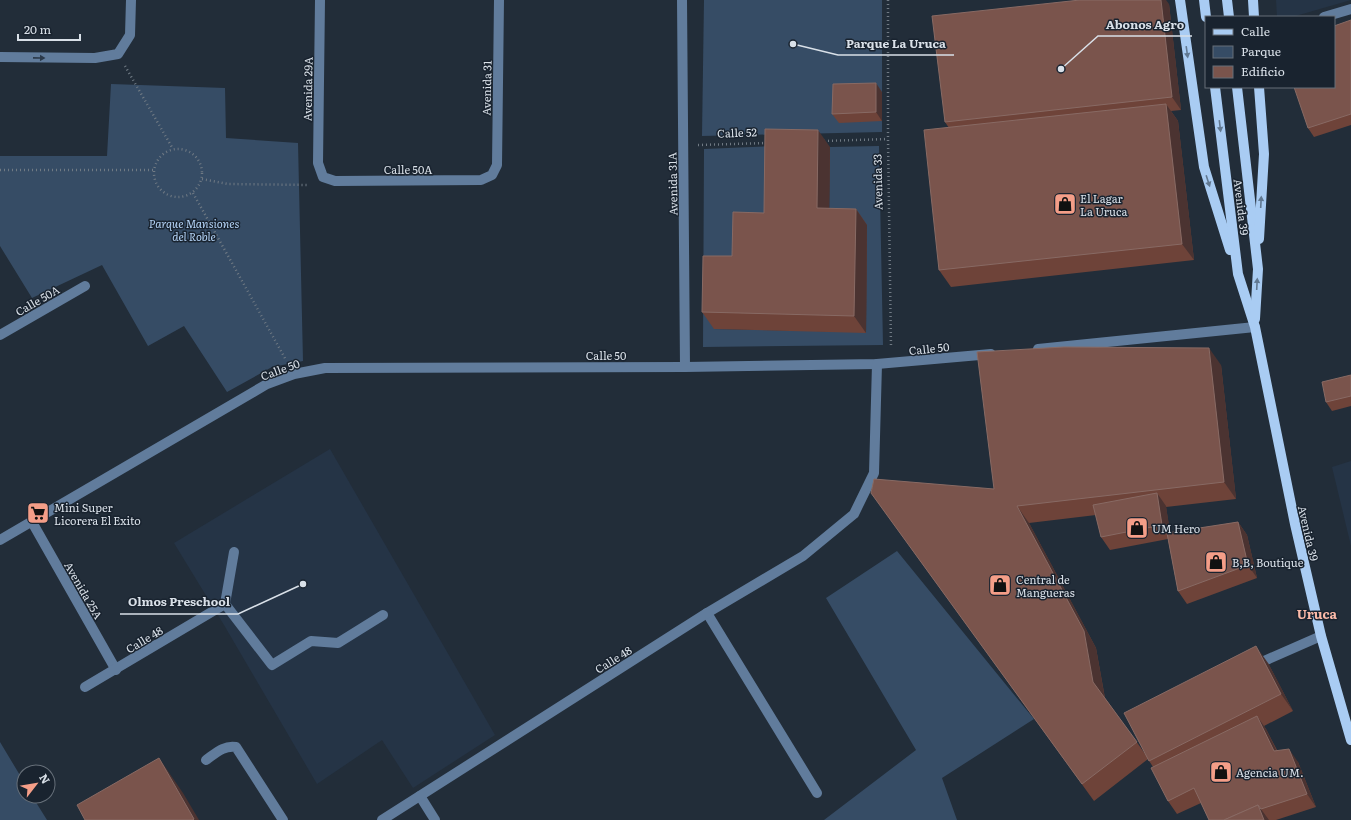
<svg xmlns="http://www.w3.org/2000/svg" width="1351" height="820" font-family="Literata,serif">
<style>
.built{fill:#253446}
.green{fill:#364c65}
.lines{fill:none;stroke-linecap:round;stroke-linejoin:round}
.path{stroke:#707a84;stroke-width:2.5;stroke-dasharray:1 3;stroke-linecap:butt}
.minor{stroke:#617c9c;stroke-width:10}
.major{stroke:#a9ccf3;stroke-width:10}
.wall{fill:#6e4339}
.shaded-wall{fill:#4b3331}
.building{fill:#7a544c;stroke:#886a64}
.oneway{fill:#617891}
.oneway2{fill:#2b394a}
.labels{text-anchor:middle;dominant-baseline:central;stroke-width:3;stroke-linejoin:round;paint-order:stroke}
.street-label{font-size:11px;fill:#d9e0e8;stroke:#19232f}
.poi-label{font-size:11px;fill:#d9e0e8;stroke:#19232f;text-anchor:start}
.park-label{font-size:11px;font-style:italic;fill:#b3d2f5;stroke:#19232f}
.quarter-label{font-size:13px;font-weight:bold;fill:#fbbaa9;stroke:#19232f}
.leader{fill:none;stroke:#d9e0e8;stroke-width:1.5}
.callout-dot{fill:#d9e0e8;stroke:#19232f;stroke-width:1.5}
.callout-label{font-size:12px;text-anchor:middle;font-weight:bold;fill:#d9e0e8;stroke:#19232f;stroke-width:3;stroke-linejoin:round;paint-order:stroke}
</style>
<rect width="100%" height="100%" fill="#222d39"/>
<g class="built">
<polygon points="1276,0 1351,0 1292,17 1277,17"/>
<polygon points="330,449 495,735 413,788 382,740 317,784 224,625 174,543"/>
<polygon points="1351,461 1351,546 1332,467"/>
</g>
<g class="green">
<polygon points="704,0 882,0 882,132 702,136"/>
<polygon points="111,84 225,88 226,138 298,143 303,361 272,367 227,392 184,326 148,346 102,265 32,298 0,246 0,156 107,156"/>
<polygon points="777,146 775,230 714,329 866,332 867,226 829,224 830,147 879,146 883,345 703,347 704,149"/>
<polygon points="897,551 1034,719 942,778 957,820 824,820 916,750 826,598"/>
<polygon points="0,742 24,782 24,796 32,796 47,820 0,820"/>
</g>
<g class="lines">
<g class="path">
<polyline points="888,0 888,139 891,347"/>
<polyline points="125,66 173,149"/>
<polyline points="824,141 888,139"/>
<polyline points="698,145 767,143"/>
<circle cx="178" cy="173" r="24"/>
<polyline points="0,170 153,170"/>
<polyline points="202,179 228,184 309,185"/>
<polyline points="193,193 286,360"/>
</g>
<g class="minor">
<polyline points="320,0 318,163 323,177 335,181 481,180 492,175 497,165 499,0"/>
<polyline points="682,0 685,367"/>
<polyline points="1324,17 1351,9"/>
<polyline points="0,57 95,58 118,54 130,35 131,0"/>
<polyline points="0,335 85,286"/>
<polyline points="1038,349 1255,327"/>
<polyline points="32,522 116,670"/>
<polyline points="0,540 267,384 294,374 325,368 685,367 877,364 991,354"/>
<polyline points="225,604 272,665 311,641 338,643 383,615"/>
<polyline points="225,604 234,552"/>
<polyline points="707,613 817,793"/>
<polyline points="1255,665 1321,636"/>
<polyline points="85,687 225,604"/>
<path d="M206 760C216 753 224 745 236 747L283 820"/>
<polyline points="420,796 435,820"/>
<polyline points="382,820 707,613 803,556 854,514 874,473 877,364"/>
</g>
<g class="major">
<polyline points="1180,0 1204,167 1230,250"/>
<polyline points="1204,0 1206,17"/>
<polyline points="1227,0 1229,17"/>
<polyline points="1253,0 1254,17"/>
<polyline points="1215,87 1238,274 1255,327 1295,524 1321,636 1351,740"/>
<polyline points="1237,87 1258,269 1255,319"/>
<polyline points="1259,239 1264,154 1259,87"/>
</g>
</g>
<g class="wall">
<polygon points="1169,4 1181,110 1171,111 1178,121 1194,260 951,287 939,270 949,128 945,122"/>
<polygon points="1351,20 1351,125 1314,137 1308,128"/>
<polygon points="882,92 882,121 839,123 832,114"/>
<polygon points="830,147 829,208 856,209 867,225 866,333 714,329 702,312 732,256"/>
<polygon points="1221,365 1236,499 1166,507 1170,533 1238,522 1247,535 1257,578 1187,604 1178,591 1168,539 1110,550 1101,537 1096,515 1029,523 1096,648 1105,698 1146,755 1268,663 1293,711 1264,726 1266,729 1277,750 1298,762 1316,807 1276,820 1209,820 1201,803 1177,814 1168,801 1153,767 1148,759 1094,801 871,493 994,489"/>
<polygon points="1351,375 1351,406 1332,411 1326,402"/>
</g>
<g class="shaded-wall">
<polygon points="1161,0 1166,0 1169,4 1181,110 1172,97"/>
<polygon points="876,83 882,92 882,121 876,112"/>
<polygon points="1166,104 1178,121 1194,260 1182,244"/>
<polygon points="818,130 830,147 829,224 817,208"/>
<polygon points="856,209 867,225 866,333 854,316"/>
<polygon points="1209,348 1221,365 1236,499 1224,482"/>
<polygon points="1157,493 1166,506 1171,538 1162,525"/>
<polygon points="1017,506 1029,523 1096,648 1105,699 1093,682"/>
<polygon points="1238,522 1247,535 1257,578 1248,565"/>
<polygon points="1256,646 1268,663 1293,711 1281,694"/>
<polygon points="1257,716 1266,729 1283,764 1274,751"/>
<polygon points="1289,749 1298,762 1316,807 1307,794"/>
<polygon points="159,758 183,793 199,820 194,820"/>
<polygon points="1258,805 1269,820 1264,820"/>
</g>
<g class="building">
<polygon points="1080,0 1161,0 1172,97 945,122 932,16"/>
<polygon points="1351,20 1351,114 1308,128 1294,87 1334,87 1334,26"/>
<polygon points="876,83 876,112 832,114 833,84"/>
<polygon points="1166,104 1182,244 939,270 924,130"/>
<polygon points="765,129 818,130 817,208 856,209 854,316 702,312 703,256 732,256 733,212 764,213"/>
<polygon points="1064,347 1209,348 1224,482 1017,506 1084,631 1093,682 1137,742 1082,784 871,493 874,479 994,489 977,352"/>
<polygon points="1351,375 1351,396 1326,402 1322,382"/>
<polygon points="1157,493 1162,525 1101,537 1093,505"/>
<polygon points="1238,522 1248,565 1178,591 1167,533"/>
<polygon points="1256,646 1281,694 1149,761 1124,713"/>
<polygon points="1257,716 1274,751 1289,749 1307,794 1261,809 1258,805 1224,820 1209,820 1194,788 1168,801 1151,768"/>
<polygon points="159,758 194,819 193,820 85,820 77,805"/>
<polygon points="1258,805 1264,820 1224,820"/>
</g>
<defs><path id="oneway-solid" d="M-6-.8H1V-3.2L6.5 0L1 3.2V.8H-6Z"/></defs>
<g class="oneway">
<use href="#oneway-solid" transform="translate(1187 52) rotate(82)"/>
<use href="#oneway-solid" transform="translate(1220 126) rotate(83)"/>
<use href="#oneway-solid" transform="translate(1208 181) rotate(72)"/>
<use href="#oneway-solid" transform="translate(1261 202) rotate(-87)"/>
<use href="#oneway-solid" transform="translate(1257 284) rotate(-87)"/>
</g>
<use class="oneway2" href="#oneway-solid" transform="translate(39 58) rotate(1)"/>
<defs>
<g id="shop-square" transform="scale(1.15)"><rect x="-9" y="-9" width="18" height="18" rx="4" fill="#f49e88" stroke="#19232f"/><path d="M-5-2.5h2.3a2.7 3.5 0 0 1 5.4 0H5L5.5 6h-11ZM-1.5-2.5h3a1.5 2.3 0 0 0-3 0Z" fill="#111"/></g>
<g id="supermarket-square" transform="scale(1.15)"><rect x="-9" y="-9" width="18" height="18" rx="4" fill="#f49e88" stroke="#19232f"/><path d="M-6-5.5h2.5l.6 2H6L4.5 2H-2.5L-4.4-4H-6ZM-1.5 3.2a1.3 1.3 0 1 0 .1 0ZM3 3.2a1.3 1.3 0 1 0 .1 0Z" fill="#111"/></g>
</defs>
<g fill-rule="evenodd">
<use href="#shop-square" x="1065" y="204"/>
<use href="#supermarket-square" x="38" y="513"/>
<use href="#shop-square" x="1137" y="528"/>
<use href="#shop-square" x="1216" y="562"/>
<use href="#shop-square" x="1000" y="585"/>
<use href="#shop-square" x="1221" y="772"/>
</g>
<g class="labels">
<g class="street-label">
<text transform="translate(486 88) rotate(-89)">Avenida 31</text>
<text transform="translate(307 89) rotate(-89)">Avenida 29A</text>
<text transform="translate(737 132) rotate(-2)">Calle 52</text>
<text x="408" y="169">Calle 50A</text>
<text transform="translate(877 182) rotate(-91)">Avenida 33</text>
<text transform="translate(672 184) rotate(-91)">Avenida 31A</text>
<text transform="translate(1242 207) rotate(83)">Avenida 39</text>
<text transform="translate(37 300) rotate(-30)">Calle 50A</text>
<text transform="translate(929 348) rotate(-6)">Calle 50</text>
<text x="606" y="355">Calle 50</text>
<text transform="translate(280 369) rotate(-20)">Calle 50</text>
<text transform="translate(1309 533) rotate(77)">Avenida 39</text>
<text transform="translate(84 590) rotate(60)">Avenida 25A</text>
<text transform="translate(144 639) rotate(-31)">Calle 48</text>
<text transform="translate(613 659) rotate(-32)">Calle 48</text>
</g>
<g class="poi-label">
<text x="1080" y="198">El Lagar<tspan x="1080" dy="13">La Uruca</tspan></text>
<text x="54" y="507">Mini Super<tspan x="54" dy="13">Licorera El Exito</tspan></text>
<text x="1152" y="528">UM Hero</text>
<text x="1232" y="562">B,B, Boutique</text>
<text x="1016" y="579">Central de<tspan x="1016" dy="13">Mangueras</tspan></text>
<text x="1236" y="772">Agencia UM.</text>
</g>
<g class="park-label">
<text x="194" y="223">Parque Mansiones<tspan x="194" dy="13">del Roble</tspan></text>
</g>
<g class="quarter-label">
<text x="1317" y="613">Uruca</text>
</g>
</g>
<path class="leader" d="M1061 69L1098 36H1192M793 44L838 55H954M303 584L238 614H120"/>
<g class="callout-dot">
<circle cx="1061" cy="69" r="4"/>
<circle cx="793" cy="44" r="4"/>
<circle cx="303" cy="584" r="4"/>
</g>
<g class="callout-label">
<text x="1145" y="29">Abonos Agro</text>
<text x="896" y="48">Parque La Uruca</text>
<text x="179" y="606">Olmos Preschool</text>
</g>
<rect x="1205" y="16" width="130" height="72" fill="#19232f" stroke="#666f79"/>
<rect x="1213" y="29" width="20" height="6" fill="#a9ccf3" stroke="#666f79"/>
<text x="1241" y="36" font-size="12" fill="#d9e0e8">Calle</text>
<rect x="1213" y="46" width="20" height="12" fill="#364c65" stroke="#666f79"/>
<text x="1241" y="56" font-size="12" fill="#d9e0e8">Parque</text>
<rect x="1213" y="66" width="20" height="12" fill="#7a544c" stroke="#666f79"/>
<text x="1241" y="76" font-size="12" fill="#d9e0e8">Edificio</text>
<g transform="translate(36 784) rotate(59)"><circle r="19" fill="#19232f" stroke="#666f79"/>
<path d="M0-3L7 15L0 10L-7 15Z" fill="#f49e88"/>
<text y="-6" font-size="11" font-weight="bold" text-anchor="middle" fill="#d9e0e8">N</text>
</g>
<path d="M18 34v6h62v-6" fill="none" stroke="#d9e0e8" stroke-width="2"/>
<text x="24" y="34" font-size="12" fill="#d9e0e8" stroke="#19232f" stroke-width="3" paint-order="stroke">20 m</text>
</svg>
